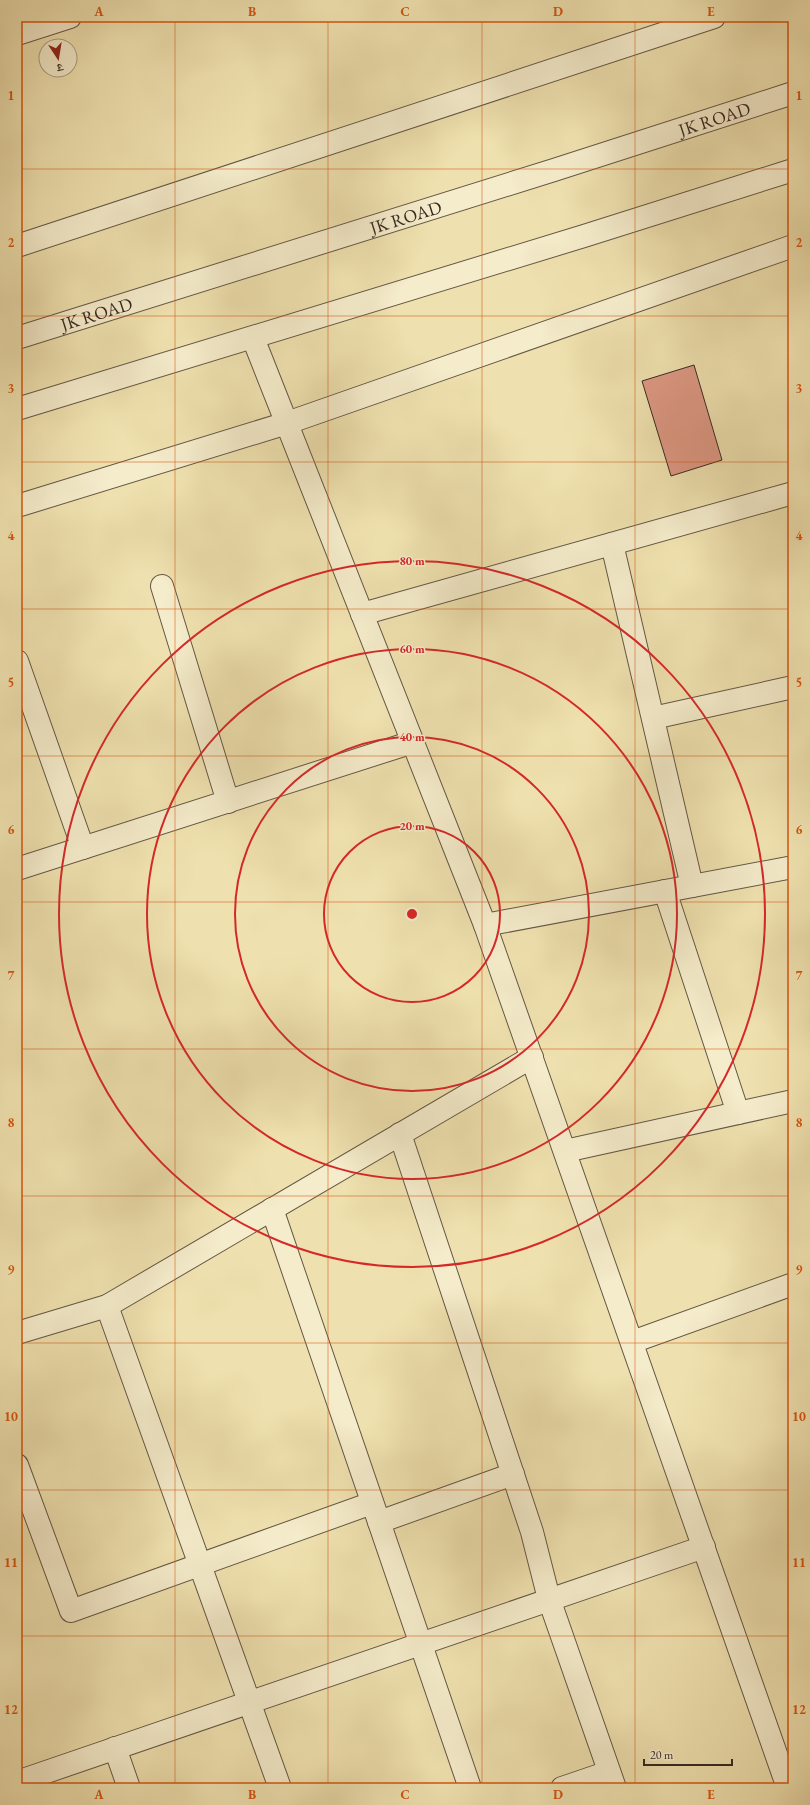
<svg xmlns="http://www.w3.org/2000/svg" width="810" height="1805" font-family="'EB Garamond','Noto Serif Devanagari',serif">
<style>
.building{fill:#de9884;stroke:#352922}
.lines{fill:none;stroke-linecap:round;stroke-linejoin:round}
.minor-casing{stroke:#645745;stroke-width:24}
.minor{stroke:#f5eccb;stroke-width:22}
.grid{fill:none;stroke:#d6540e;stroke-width:1;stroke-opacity:0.55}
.ring{fill:none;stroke:#d62828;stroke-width:2}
.labels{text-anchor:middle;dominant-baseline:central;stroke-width:3;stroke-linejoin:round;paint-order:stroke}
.street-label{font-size:18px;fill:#352922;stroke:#f5eccb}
.centre{fill:#d62828;stroke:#f5eccb;stroke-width:2}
.ring-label{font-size:12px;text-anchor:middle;font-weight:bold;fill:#d62828;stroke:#f5eccb;stroke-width:3;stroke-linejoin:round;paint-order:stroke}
.neatline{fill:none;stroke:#d6540e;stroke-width:1.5}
.grid-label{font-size:13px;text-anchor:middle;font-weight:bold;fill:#d6540e}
</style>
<rect width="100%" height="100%" fill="#efe1af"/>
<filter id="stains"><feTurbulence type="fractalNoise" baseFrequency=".005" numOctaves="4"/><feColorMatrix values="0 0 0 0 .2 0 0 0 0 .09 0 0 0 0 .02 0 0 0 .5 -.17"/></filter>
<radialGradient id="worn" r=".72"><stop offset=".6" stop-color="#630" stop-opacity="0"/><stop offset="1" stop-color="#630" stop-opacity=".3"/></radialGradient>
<polygon class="building" points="694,365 722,460 671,476 642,381"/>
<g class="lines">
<g class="minor-casing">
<g id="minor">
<polyline points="17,34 70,17"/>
<polyline points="17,246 714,17"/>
<path id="s1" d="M17 338 554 170 793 93"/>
<polyline points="253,338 485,925 788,1788"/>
<polyline points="17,409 584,236 793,170"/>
<polyline points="17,506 287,423 793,246"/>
<polyline points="612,544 692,886"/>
<polyline points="162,586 228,802"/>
<polyline points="362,614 793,493"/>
<polyline points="17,661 83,848"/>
<polyline points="653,718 793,687"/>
<polyline points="17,869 413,742"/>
<polyline points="665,891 738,1113"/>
<polyline points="485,925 793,867"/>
<polyline points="400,1134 532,1532 549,1599 615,1788"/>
<polyline points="565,1151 793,1101"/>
<polyline points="272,1209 470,1788"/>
<polyline points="107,1306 280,1788"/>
<polyline points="17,1333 107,1306 532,1057"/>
<polyline points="632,1342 793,1284"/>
<polyline points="17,1465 71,1611 372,1503"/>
<polyline points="379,1522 513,1474"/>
<polyline points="115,1748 129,1788"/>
<polyline points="17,1782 704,1547"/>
<polyline points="562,1788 609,1772"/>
</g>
</g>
<use href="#minor" class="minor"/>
</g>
<path class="grid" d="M175 17V1788M328 17V1788M482 17V1788M635 17V1788M17 169H793M17 316H793M17 462H793M17 609H793M17 756H793M17 902H793M17 1049H793M17 1196H793M17 1343H793M17 1490H793M17 1636H793"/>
<g class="ring">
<circle cx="412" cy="914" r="88"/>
<circle cx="412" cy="914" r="177"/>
<circle cx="412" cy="914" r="265"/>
<circle cx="412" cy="914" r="353"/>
</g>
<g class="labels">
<g class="street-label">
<text stroke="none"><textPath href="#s1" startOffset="731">JK ROAD</textPath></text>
<text stroke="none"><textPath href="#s1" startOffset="407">JK ROAD</textPath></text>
<text stroke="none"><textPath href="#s1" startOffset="83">JK ROAD</textPath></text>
</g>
</g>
<circle cx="412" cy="914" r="6" class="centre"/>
<g class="ring-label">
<text x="412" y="565">80 m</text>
<text x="412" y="653">60 m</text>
<text x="412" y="741">40 m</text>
<text x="412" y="830">20 m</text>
</g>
<rect width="810" height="1805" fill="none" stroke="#efe1af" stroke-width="44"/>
<g transform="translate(58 58) rotate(168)"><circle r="19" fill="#f5eccb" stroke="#a89e87"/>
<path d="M0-3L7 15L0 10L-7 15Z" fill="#8f2418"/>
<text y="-6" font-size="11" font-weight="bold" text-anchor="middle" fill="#352922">उ</text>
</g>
<path d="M644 1759v6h88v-6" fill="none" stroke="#352922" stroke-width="2"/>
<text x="650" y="1759" font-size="12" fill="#352922" stroke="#f5eccb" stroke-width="3" paint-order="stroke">20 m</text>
<rect x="22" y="22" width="766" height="1761" class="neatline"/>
<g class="grid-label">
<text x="99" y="16">A</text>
<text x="252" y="16">B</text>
<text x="405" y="16">C</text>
<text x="558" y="16">D</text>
<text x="711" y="16">E</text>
<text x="11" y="100">1</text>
<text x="799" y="100">1</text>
<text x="11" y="247">2</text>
<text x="799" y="247">2</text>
<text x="11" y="393">3</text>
<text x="799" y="393">3</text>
<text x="11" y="540">4</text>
<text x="799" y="540">4</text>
<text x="11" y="687">5</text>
<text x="799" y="687">5</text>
<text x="11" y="834">6</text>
<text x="799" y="834">6</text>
<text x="11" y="980">7</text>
<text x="799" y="980">7</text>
<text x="11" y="1127">8</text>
<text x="799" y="1127">8</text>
<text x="11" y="1274">9</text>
<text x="799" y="1274">9</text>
<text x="11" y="1421">10</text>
<text x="799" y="1421">10</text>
<text x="11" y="1567">11</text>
<text x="799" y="1567">11</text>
<text x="11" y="1714">12</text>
<text x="799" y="1714">12</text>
<text x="99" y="1799">A</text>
<text x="252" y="1799">B</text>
<text x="405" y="1799">C</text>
<text x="558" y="1799">D</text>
<text x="711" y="1799">E</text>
</g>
<rect width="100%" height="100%" filter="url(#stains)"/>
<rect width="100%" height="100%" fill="url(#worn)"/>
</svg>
